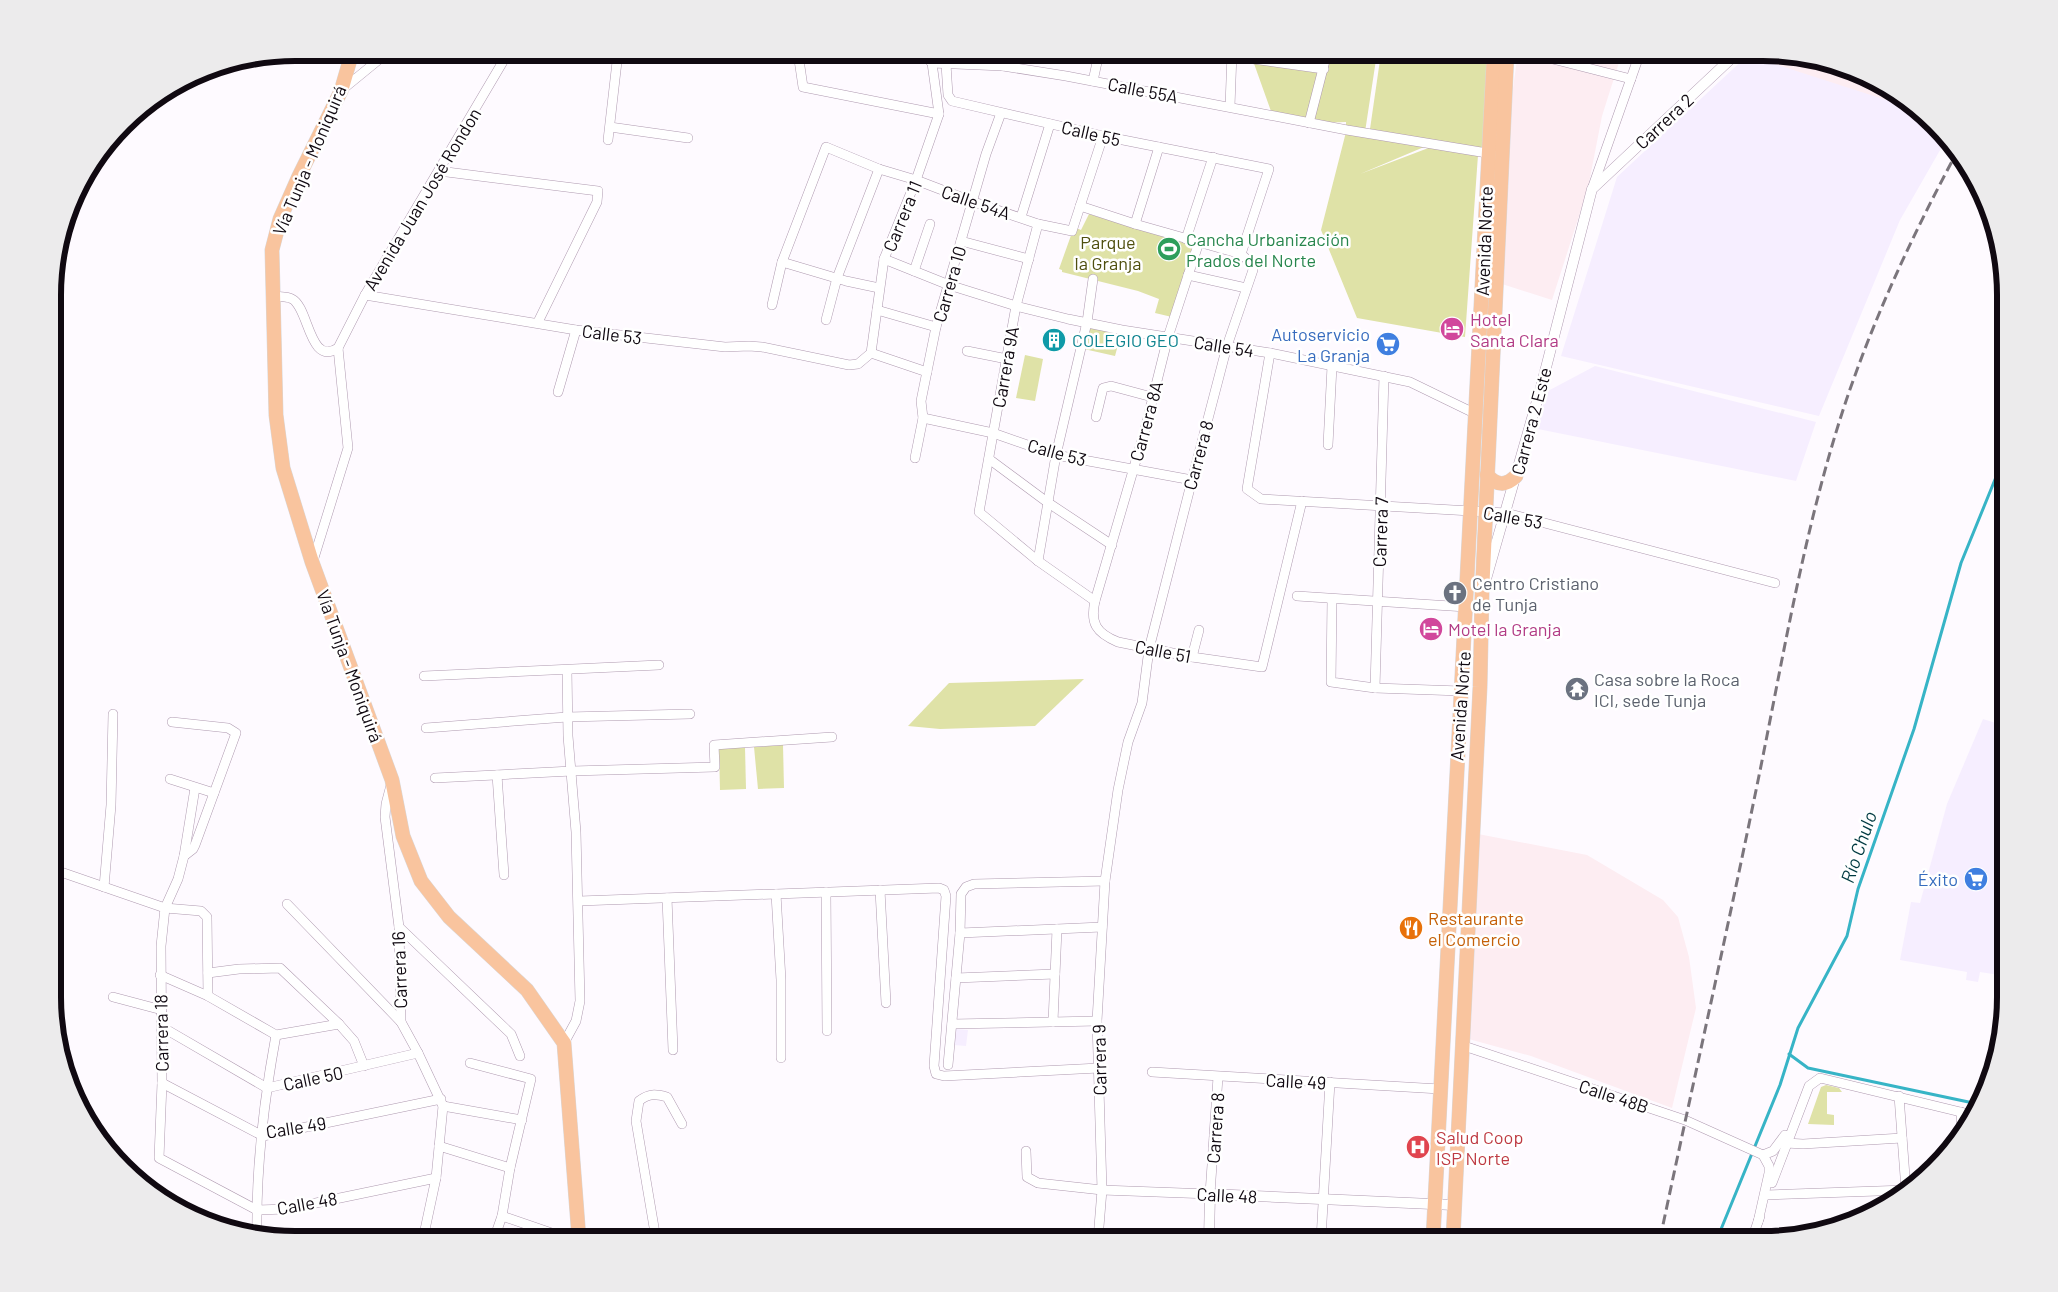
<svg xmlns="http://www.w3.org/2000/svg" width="2058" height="1292" font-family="Barlow,sans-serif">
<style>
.commercial{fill:#f6eeff}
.industrial{fill:#fdedf2}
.green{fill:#dfe2a7}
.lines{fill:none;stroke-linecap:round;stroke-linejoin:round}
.stream{stroke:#37b4c6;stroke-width:3}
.minor-casing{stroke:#af9ab0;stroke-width:10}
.tertiary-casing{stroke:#af9ab0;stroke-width:11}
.primary-casing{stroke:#d9d8d9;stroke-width:15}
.minor{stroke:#fff;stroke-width:9}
.tertiary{stroke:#fff;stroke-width:10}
.primary{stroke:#f9c49e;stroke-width:14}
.rail{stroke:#7b757c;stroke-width:3;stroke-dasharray:10 5;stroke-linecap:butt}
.labels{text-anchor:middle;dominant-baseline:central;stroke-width:5;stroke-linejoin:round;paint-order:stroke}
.street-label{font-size:18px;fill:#100911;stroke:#fff}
.leisure-label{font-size:18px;fill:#27864d;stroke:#fff;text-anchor:start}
.park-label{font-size:18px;fill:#4f4f0e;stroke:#fff}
.hotel-label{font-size:18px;fill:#b23c85;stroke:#fff;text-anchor:start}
.shop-label{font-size:18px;fill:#366cbe;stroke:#fff;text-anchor:end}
.culture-label{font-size:18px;fill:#0d838f;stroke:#fff;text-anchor:start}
.worship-label{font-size:18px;fill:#5b616d;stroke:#fff;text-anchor:start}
.food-label{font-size:18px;fill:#c56008;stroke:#fff;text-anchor:start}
.health-label{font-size:18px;fill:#be3a42;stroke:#fff;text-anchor:start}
.water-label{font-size:19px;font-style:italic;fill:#003a41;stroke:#fff}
.rim{fill:none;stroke:#100911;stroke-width:6}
</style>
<rect width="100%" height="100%" fill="#fefaff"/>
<g class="commercial">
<polygon points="1749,54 1917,110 1947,138 1900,220 1819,416 1561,356 1617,177"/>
<polygon points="1595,366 1816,422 1796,481 1538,429 1546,392"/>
<polygon points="1983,719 2005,726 2005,750 1995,801 2005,803 2005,976 1980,972 1978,982 1966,980 1967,972 1900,960 1911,902 1920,903 1947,804"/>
<polygon points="955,1029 968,1030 966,1046 954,1045"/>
</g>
<g class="industrial">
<polygon points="1518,53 1622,53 1602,116 1588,188 1552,300 1499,283 1508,123"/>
<polygon points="1751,53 1763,53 1841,65 1897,93 1917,110 1756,58 1749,54"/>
<polygon points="1478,834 1587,855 1663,900 1678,917 1689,957 1696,1008 1672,1108 1531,1056 1465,1038"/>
</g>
<g class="green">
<polygon points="1311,53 1377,53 1365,132 1346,129 1346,122 1317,123 1272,114 1252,58 1306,63"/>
<polygon points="1381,53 1484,53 1488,76 1482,149 1370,129"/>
<polygon points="1346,132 1424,147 1360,174 1431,147 1478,155 1465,337 1357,318 1321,230"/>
<polygon points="1089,214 1194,246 1172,317 1155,313 1159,299 1138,291 1062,272 1062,270 1059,269 1074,227 1081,230"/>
<polygon points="1087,322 1122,330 1115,356 1075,347"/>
<polygon points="1025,355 1043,359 1035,401 1016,398"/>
<polygon points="1084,679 1035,726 940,729 908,726 949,683"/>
<polygon points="783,745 784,788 758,789 754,747"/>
<polygon points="745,747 746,789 720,790 719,748"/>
<polygon points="1826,1085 1839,1088 1842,1092 1827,1092 1827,1114 1834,1115 1834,1125 1808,1124 1821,1087"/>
</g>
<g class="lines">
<g class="stream">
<polyline points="1789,1054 1808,1068 1978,1104"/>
<polyline points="1717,1239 1780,1085 1798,1028 1847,936 1858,889 1914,729 1961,563 2005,455"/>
</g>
<g class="minor-casing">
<g id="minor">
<polyline points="792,53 925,56 932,63 1003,66 1066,76 1347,130 1487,153"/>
<polyline points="798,53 803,87 939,114"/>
<polyline points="1002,53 1003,66"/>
<polyline points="1211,53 1324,69"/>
<polyline points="1529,53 1631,79"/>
<polyline points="946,64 948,95 952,101 1103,136 1269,169 1241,254"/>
<polyline points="1093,81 1099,53"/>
<polyline points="343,89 387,53"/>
<polyline points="1230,106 1232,53"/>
<polyline points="1309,123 1327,53"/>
<polyline points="610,127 688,138"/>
<polyline points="608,140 618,53"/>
<polyline points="439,171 598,191 597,202 538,322"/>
<polyline points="1592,189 1640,53"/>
<polyline points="1080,206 1135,224 1241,254 1252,264 1253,270 1227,346 1192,480 1149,649 1142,703 1128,742 1118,790 1105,881 1097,1021 1102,1190 1098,1239"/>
<polyline points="1021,217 1050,124"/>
<polyline points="1038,224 1016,306 979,512 1038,561 1095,601"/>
<polyline points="1135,224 1159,147"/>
<polyline points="1186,239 1213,157"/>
<polyline points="961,241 1029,259"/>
<path d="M1199 242 1168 337 1144 433 1095 601C1090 623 1096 633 1118 642L1192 657 1262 667 1302 501"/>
<polyline points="884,259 949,285 1016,306 1068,319 1122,330 1270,353 1410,382 1476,414"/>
<polyline points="782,262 846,281 879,288"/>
<polyline points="914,271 930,224"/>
<polyline points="1188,275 1246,288"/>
<polyline points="365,295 576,330 725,347 749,346 762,347 849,365 858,364 871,353 884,259 916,180 939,114 932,63"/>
<path d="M273 296C278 297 287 296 292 299 309 307 309 367 338 348"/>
<polyline points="772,305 782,262 826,147 879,169 916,180 971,201 1038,224 1072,231 1103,136"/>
<polyline points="877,310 936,327"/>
<polyline points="826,320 837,278 879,169"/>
<polyline points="338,348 365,295 508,53"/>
<polyline points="967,351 1007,359"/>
<polyline points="871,353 927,372"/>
<polyline points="1270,353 1247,489 1261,499 1506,513 1775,583"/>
<polyline points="558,392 576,330"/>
<polyline points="1096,417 1103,388 1111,386 1152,397"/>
<polyline points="923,418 993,433 1056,455 1192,480"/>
<polyline points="1328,445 1332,366"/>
<polyline points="915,458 923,418 921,401 936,327 986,154 1001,113"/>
<polyline points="989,459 1047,502 1112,545"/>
<polyline points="313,561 348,448 338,348"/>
<polyline points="1038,561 1056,455 1087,322 1093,279"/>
<polyline points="1297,596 1466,607"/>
<polyline points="1332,599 1331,682 1375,688 1461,691"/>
<polyline points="1192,657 1199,630"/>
<polyline points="424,676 659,665"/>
<polyline points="1375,688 1384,376"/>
<polyline points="172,722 228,728 236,733 195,845 193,849 184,856 178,879 165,908 161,946 162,1083 159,1158 257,1210 287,1209 436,1178"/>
<polyline points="426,728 567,717 690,714"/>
<polyline points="497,775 504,875"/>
<polyline points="435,778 572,771 715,767 714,745 832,737"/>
<polyline points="170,779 214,793"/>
<polyline points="391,785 386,804 385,817 399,927 401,1022 418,1053 443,1106 436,1178 423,1239"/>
<polyline points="184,856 195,788"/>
<polyline points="55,870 165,908 201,911 207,917 208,996"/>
<polyline points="104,887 111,805 113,714"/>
<polyline points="880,890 886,1003"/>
<polyline points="826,892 827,1031"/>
<polyline points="776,894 781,980 781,1058"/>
<polyline points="667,898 673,1050"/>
<polyline points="579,901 939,888 944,890 946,896 934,1066 936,1074 944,1076 1099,1068"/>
<polyline points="287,904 401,1022"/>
<polyline points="399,927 511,1034 520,1056"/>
<polyline points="960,933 1102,927"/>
<polyline points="208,973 239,969 280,968 339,1024 354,1041 364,1066"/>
<polyline points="160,975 208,996 276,1035 339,1024"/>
<polyline points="956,978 1055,974"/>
<polyline points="113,997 162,1010"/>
<polyline points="1053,1022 1057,929"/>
<polyline points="952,1024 1097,1021"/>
<polyline points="162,1027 267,1088 418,1053"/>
<polyline points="564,1043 576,1021 580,1001 576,832 568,736 567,670"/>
<polyline points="1461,1045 1685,1120 1763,1155 1769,1166 1769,1173 1758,1222"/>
<polyline points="470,1063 531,1079 510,1168 502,1216 494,1239"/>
<polyline points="948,1065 960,933 961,894 966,887 974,884 1105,881"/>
<polyline points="1152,1072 1440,1089"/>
<polyline points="162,1083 263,1136 441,1099"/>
<polyline points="1899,1096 1906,1190"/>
<polyline points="443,1106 522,1120"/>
<polyline points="1961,1112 1962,1134"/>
<polyline points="1786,1143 1803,1144 1902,1138"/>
<polyline points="439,1146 510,1168"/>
<polyline points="1026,1151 1027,1177 1038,1183 1102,1190 1210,1194 1218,1077"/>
<polyline points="1763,1155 1773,1151 1785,1135"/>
<polyline points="1772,1183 1809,1086 1820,1078 1973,1115"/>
<polyline points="1767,1195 1906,1190"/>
<polyline points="502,1216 569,1239"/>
<path d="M257 1233C256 1167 264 1100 276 1035"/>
<path d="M656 1239 636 1121 639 1101C649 1093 656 1094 667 1097L682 1124"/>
<polyline points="1321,1239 1330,1082"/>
<polyline points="1752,1239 1760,1216"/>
</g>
</g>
<g class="tertiary-casing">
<g id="tertiary">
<polyline points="1486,579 1541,387 1592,189 1737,53"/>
<polyline points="1209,1239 1210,1194 1454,1205"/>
</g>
</g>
<g class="primary-casing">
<g id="primary">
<polyline points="352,53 341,91 299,176 280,219 272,250 276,415 283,468 312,562 392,780 403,836 421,881 449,917 527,990 564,1043 579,1239"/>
<path d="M1487 475C1497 486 1506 486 1516 476"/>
<polyline points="1433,1239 1494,53"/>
<polyline points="1453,1239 1480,687 1482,594 1507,53"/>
</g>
</g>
<use href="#minor" class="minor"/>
<use href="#tertiary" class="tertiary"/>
<use href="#primary" class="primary"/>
<path class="rail" d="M1660 1239C1691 1092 1724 946 1754 800 1782 666 1803 530 1846 401 1875 315 1914 232 1957 152"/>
</g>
<defs>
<g id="stadium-disc" transform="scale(1.25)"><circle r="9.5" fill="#2e9e5b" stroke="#fff"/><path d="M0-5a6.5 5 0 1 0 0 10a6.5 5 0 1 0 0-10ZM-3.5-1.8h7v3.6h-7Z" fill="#fff"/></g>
<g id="hotel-disc" transform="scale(1.25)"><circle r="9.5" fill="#d1479c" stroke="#fff"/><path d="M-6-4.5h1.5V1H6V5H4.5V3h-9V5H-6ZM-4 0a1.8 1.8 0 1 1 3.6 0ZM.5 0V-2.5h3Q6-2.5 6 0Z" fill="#fff"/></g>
<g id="building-disc" transform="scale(1.25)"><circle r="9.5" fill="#0f9aa8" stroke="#fff"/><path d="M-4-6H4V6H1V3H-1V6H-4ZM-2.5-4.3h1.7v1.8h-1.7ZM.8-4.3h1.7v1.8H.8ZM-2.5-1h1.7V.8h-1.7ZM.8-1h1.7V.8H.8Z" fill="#fff"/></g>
<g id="supermarket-disc" transform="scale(1.25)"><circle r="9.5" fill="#3f7fe0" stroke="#fff"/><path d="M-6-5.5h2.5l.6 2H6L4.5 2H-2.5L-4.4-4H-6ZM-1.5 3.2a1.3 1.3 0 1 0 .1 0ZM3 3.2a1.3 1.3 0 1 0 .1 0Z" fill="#fff"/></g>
<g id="church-disc" transform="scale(1.25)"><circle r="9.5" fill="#6b7280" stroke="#fff"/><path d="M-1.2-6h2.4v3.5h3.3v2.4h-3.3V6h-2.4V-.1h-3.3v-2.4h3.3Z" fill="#fff"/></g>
<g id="temple-disc" transform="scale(1.25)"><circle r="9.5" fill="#6b7280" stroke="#fff"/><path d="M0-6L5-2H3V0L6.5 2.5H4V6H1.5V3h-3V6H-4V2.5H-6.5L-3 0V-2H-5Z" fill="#fff"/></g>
<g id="restaurant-disc" transform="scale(1.25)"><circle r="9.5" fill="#e8710a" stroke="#fff"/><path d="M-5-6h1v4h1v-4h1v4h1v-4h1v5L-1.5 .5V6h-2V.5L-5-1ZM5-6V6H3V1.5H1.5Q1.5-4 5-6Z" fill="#fff"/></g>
<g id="hospital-disc" transform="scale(1.25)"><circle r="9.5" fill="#e0444e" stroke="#fff"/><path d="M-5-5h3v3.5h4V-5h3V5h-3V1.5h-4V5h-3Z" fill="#fff"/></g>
</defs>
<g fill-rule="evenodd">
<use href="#stadium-disc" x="1169" y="249"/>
<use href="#hotel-disc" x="1452" y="329"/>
<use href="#building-disc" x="1054" y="340"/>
<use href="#supermarket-disc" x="1388" y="344"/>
<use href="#church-disc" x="1455" y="593"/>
<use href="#hotel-disc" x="1431" y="629"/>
<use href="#temple-disc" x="1577" y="689"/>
<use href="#supermarket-disc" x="1976" y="879"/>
<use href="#restaurant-disc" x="1411" y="928"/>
<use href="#hospital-disc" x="1418" y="1147"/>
</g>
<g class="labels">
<g class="street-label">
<text transform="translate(1143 90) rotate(11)">Calle 55A</text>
<text transform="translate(1664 121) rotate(-43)">Carrera 2</text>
<text transform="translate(1091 133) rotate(13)">Calle 55</text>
<text transform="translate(309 160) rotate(-67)">Vía Tunja - Moniquirá</text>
<text transform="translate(422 199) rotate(-59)">Avenida Juan José Rondon</text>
<text transform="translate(976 202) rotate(19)">Calle 54A</text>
<text transform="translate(902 216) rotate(-68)">Carrera 11</text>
<text transform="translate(1484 241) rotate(-88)">Avenida Norte</text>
<text transform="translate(949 284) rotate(-74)">Carrera 10</text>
<text transform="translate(612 334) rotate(7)">Calle 53</text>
<text transform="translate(1224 346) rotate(9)">Calle 54</text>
<text transform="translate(1005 367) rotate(-80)">Carrera 9A</text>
<text transform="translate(1146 421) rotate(-75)">Carrera 8A</text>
<text transform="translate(1531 421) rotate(-75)">Carrera 2 Este</text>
<text transform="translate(1057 452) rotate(15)">Calle 53</text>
<text transform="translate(1198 455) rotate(-75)">Carrera 8</text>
<text transform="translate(1513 517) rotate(10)">Calle 53</text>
<text transform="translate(1380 532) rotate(-88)">Carrera 7</text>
<text transform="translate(1163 651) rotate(11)">Calle 51</text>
<text transform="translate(350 666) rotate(70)">Vía Tunja - Moniquirá</text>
<text transform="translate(1460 706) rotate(-86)">Avenida Norte</text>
<text transform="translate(399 970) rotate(-92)">Carrera 16</text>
<text transform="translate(161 1033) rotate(-91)">Carrera 18</text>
<text transform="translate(1099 1060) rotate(-91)">Carrera 9</text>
<text transform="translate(313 1078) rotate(-12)">Calle 50</text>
<text transform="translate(1296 1081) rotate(3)">Calle 49</text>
<text transform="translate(1614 1096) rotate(18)">Calle 48B</text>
<text transform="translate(296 1127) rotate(-9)">Calle 49</text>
<text transform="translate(1215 1128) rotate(-86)">Carrera 8</text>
<text transform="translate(1227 1195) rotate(3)">Calle 48</text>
<text transform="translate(307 1203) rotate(-10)">Calle 48</text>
</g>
<g class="leisure-label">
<text x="1186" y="239">Cancha Urbanización<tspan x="1186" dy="21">Prados del Norte</tspan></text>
</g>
<g class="park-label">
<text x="1108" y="242">Parque<tspan x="1108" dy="21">la Granja</tspan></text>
</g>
<g class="hotel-label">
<text x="1470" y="319">Hotel<tspan x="1470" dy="21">Santa Clara</tspan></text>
<text x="1448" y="629">Motel la Granja</text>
</g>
<g class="shop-label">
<text x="1370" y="334">Autoservicio<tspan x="1370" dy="21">La Granja</tspan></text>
<text x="1958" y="879">Éxito</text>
</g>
<g class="culture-label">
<text x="1072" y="340">COLEGIO GEO</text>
</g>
<g class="worship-label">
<text x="1472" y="583">Centro Cristiano<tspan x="1472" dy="21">de Tunja</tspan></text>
<text x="1594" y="679">Casa sobre la Roca<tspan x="1594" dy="21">ICI, sede Tunja</tspan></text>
</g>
<g class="food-label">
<text x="1428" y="918">Restaurante<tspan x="1428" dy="21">el Comercio</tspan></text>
</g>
<g class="health-label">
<text x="1436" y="1137">Salud Coop<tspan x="1436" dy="21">ISP Norte</tspan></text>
</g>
<g class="water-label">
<text transform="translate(1858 847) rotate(-71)">Río Chulo</text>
</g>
</g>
<path d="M0 0H2058V1292H0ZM295 61H1763A234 234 0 0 1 1997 295V997A234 234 0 0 1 1763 1231H295A234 234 0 0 1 61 997V295A234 234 0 0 1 295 61Z" fill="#ecebec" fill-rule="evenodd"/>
<path class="rim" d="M295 61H1763A234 234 0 0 1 1997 295V997A234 234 0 0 1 1763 1231H295A234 234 0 0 1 61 997V295A234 234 0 0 1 295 61Z"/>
</svg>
